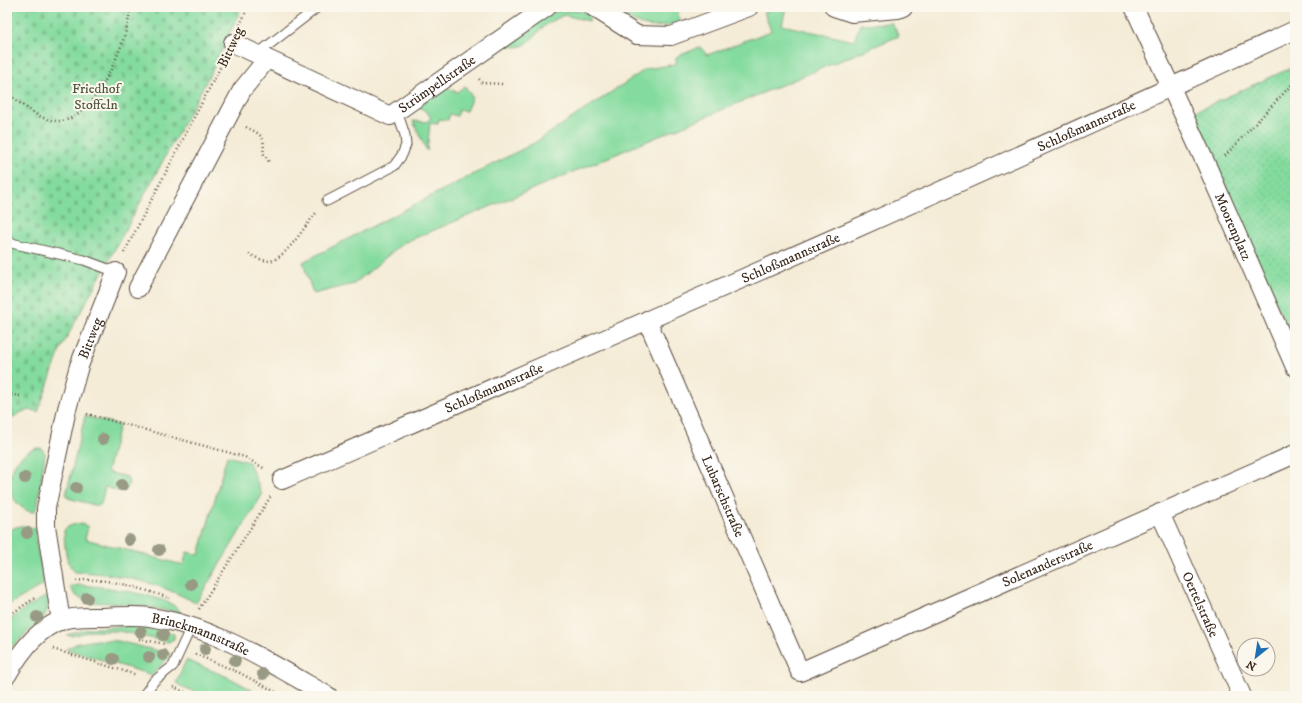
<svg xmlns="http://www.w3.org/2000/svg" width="1302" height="703" viewBox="0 0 1302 703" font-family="'IM FELL DW Pica',serif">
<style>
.grass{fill:#84db9f;stroke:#60825e}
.cemetery{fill:url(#cemetery-stones);stroke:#60825e}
.park{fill:url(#park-dots);stroke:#60825e}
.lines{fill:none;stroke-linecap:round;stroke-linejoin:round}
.lane-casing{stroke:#57473a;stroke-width:11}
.street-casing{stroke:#57473a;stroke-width:20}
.path{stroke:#57473a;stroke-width:2.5;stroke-dasharray:1 3;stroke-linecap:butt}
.lane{stroke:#fff;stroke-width:9}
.street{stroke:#fff;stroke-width:18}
.tree{fill:#989a83}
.labels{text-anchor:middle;stroke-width:4;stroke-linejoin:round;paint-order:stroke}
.street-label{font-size:14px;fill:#3b2a1e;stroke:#fbf7ec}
.park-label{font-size:14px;fill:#4d563e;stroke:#fbf7ec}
</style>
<defs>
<pattern id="cemetery-stones" width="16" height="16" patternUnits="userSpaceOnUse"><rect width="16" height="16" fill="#84db9f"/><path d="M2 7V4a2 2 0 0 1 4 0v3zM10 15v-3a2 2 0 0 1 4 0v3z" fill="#73bc88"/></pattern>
<pattern id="park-dots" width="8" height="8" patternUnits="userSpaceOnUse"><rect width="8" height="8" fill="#84db9f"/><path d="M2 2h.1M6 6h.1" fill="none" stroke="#73bc88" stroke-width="1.8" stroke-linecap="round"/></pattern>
</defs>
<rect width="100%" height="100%" fill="#fbf7ec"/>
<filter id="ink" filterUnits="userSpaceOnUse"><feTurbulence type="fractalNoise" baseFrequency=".025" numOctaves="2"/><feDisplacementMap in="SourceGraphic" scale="8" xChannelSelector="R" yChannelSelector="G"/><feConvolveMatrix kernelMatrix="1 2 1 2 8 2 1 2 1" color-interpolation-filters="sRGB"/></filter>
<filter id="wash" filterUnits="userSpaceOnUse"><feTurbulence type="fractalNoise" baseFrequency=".012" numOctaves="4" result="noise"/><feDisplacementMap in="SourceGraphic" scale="16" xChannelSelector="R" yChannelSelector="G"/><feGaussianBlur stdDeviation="0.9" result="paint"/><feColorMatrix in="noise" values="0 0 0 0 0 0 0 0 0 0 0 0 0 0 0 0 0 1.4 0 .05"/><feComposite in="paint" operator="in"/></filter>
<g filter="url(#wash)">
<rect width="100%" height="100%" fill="#f4ecd7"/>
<!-- grass -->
<g class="grass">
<path d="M615 7H675L681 21C653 32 637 27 614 8Z"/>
<path d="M779 7H786L782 25 854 41 860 24 892 23 899 36 403 243 354 284 313 294 303 262 536 142 646 69 676 64V57L700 47 707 55 771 31 764 12Z"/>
<path d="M562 10 580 11 590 14 589 21 564 15C556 19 548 23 542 28 528 42 525 52 503 44L543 16Z"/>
<path d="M445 86 457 92 465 86 472 97 466 111 459 110 457 116 450 114 448 120 439 119 438 124 430 123 427 151 413 121 426 122 431 118 427 112 418 106Z"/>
<path d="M85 416 119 425 107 472 127 477 129 482 126 490 122 492 105 487 101 504 98 506 68 498 66 495Z"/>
<path d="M37 448H41L45 453 37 508 33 512C26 511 22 508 17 503 0 482 13 455 37 448Z"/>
<path d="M227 456 249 462 262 495 196 603C158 582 117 573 75 572 64 562 65 543 64 530 71 524 80 521 88 527L85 539 183 565 187 552 199 555Z"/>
<path d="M27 526 36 529V542L44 584 7 606C7 592 4 538 12 529 16 526 23 526 27 526Z"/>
<path d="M79 585C97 586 175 595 181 613L128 604 88 602 75 595 70 587Z"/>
<path d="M49 595 47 610 44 617 7 651V622L27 607Z"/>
<path d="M130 626 154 629 174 634V639L168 642 119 631H91L72 636 67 635 91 628Z"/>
<path d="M97 640 118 641 171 654 152 675 66 649 78 643Z"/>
<path d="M186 660 230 678 263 696C233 696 202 700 176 683Z"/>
</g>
<!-- cemetery -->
<path class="cemetery" d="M7 7H242L214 67 61 348 38 412C26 407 15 414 7 424Z"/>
<!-- park -->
<path class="park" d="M1295 66V348L1194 112Z"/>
</g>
<g filter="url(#ink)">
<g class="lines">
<!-- lane casing -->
<g class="lane-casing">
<g id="lane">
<path d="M257 54 318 7"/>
<path d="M327 201 394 166 402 155 406 145 405 135 397 111"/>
<path d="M7 242 84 260 116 272"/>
<path d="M143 696 154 681 173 666 191 627"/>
</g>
</g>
<!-- street casing -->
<g class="street-casing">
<g id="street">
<path d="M593 7 637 35 671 36 749 7"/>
<path d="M834 7 852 13 898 9 903 7"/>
<path id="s1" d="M1134 7 1207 166 1295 367"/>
<path id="s2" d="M233 43 390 116 547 7"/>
<path d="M138 288 242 90 267 59"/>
<path id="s3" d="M647 320 800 672 1295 454"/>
<path id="s4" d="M282 480C621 332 960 185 1295 30"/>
<path id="s5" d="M1160 513 1242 696"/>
<path id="s6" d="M61 621 46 526V508L67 409 79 366 116 272"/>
<path id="s7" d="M7 675C19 654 38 628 62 620 75 616 90 617 104 617 119 616 134 615 149 617 212 625 274 665 328 696"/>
</g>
</g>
<!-- path -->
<g class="path">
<path d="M240 25 248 7"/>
<path d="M479 79 482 83 503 84"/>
<path d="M7 93C22 104 40 122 60 121 95 120 130 37 130 7"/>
<path d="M246 127C260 134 266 136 263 153L270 163"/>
<path d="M1225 156 1295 81"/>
<path d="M124 253 224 60"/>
<path d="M249 254C256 257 265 263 273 260 288 255 306 224 317 212"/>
<path d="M7 394 20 396"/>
<path d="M87 414 245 457 265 469"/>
<path d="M7 515 8 511"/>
<path d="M76 581C106 576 141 589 170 598"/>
<path d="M199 609 271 496"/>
<path d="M7 617 36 597"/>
<path d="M139 639 165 644"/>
<path d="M53 649 137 675"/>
<path d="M195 654 240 673 283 696"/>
<path d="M173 687 194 696"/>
<path d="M167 696 169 690"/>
</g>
<!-- lane -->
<use href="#lane" class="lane"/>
<!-- street -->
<use href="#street" class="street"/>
</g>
<!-- trees -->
<g class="tree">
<circle cx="103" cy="439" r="6"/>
<circle cx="25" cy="478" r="6"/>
<circle cx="122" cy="485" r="6"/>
<circle cx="76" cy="488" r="6"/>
<circle cx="27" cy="533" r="6"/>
<circle cx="129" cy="540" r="6"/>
<circle cx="159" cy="550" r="6"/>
<circle cx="191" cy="584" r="6"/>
<circle cx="87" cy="598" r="6"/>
<circle cx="37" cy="617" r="6"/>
<circle cx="141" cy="632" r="6"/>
<circle cx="163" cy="635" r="6"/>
<circle cx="205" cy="649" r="6"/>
<circle cx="163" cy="655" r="6"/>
<circle cx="149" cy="657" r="6"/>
<circle cx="113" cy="659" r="6"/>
<circle cx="235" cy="661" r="6"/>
<circle cx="263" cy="674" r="6"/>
</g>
</g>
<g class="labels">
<!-- street labels -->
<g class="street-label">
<text transform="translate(230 47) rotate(-65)" y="5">Bittweg</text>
<text dy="5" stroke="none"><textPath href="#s2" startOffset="230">Strümpellstraße</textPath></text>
<text dy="5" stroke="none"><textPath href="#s4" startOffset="879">Schloßmannstraße</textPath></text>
<text dy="5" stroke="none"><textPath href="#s1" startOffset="241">Moorenplatz</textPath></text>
<text dy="5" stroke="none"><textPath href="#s4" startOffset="555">Schloßmannstraße</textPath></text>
<text dy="5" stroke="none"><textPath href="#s6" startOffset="290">Bittweg</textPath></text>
<text dy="5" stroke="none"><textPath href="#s4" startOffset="231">Schloßmannstraße</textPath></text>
<text dy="5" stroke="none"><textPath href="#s3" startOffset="192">Lubarschstraße</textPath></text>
<text dy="5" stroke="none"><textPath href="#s3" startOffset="654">Solenanderstraße</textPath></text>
<text dy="5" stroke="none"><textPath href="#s5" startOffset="100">Oertelstraße</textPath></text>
<text dy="5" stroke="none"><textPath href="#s7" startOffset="221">Brinckmannstraße</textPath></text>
</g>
<!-- park labels -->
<g class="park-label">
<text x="96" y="93">Friedhof<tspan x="96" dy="16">Stoffeln</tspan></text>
</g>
</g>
<!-- margin -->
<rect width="1302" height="703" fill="none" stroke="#fbf7ec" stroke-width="24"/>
<!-- north arrow -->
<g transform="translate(1256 657) rotate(210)"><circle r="19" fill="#fbf7ec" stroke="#aea59a"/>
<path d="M0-3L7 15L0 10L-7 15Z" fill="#1f6fb2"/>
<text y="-6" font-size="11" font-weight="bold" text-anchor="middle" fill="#3b2a1e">N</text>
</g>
</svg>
